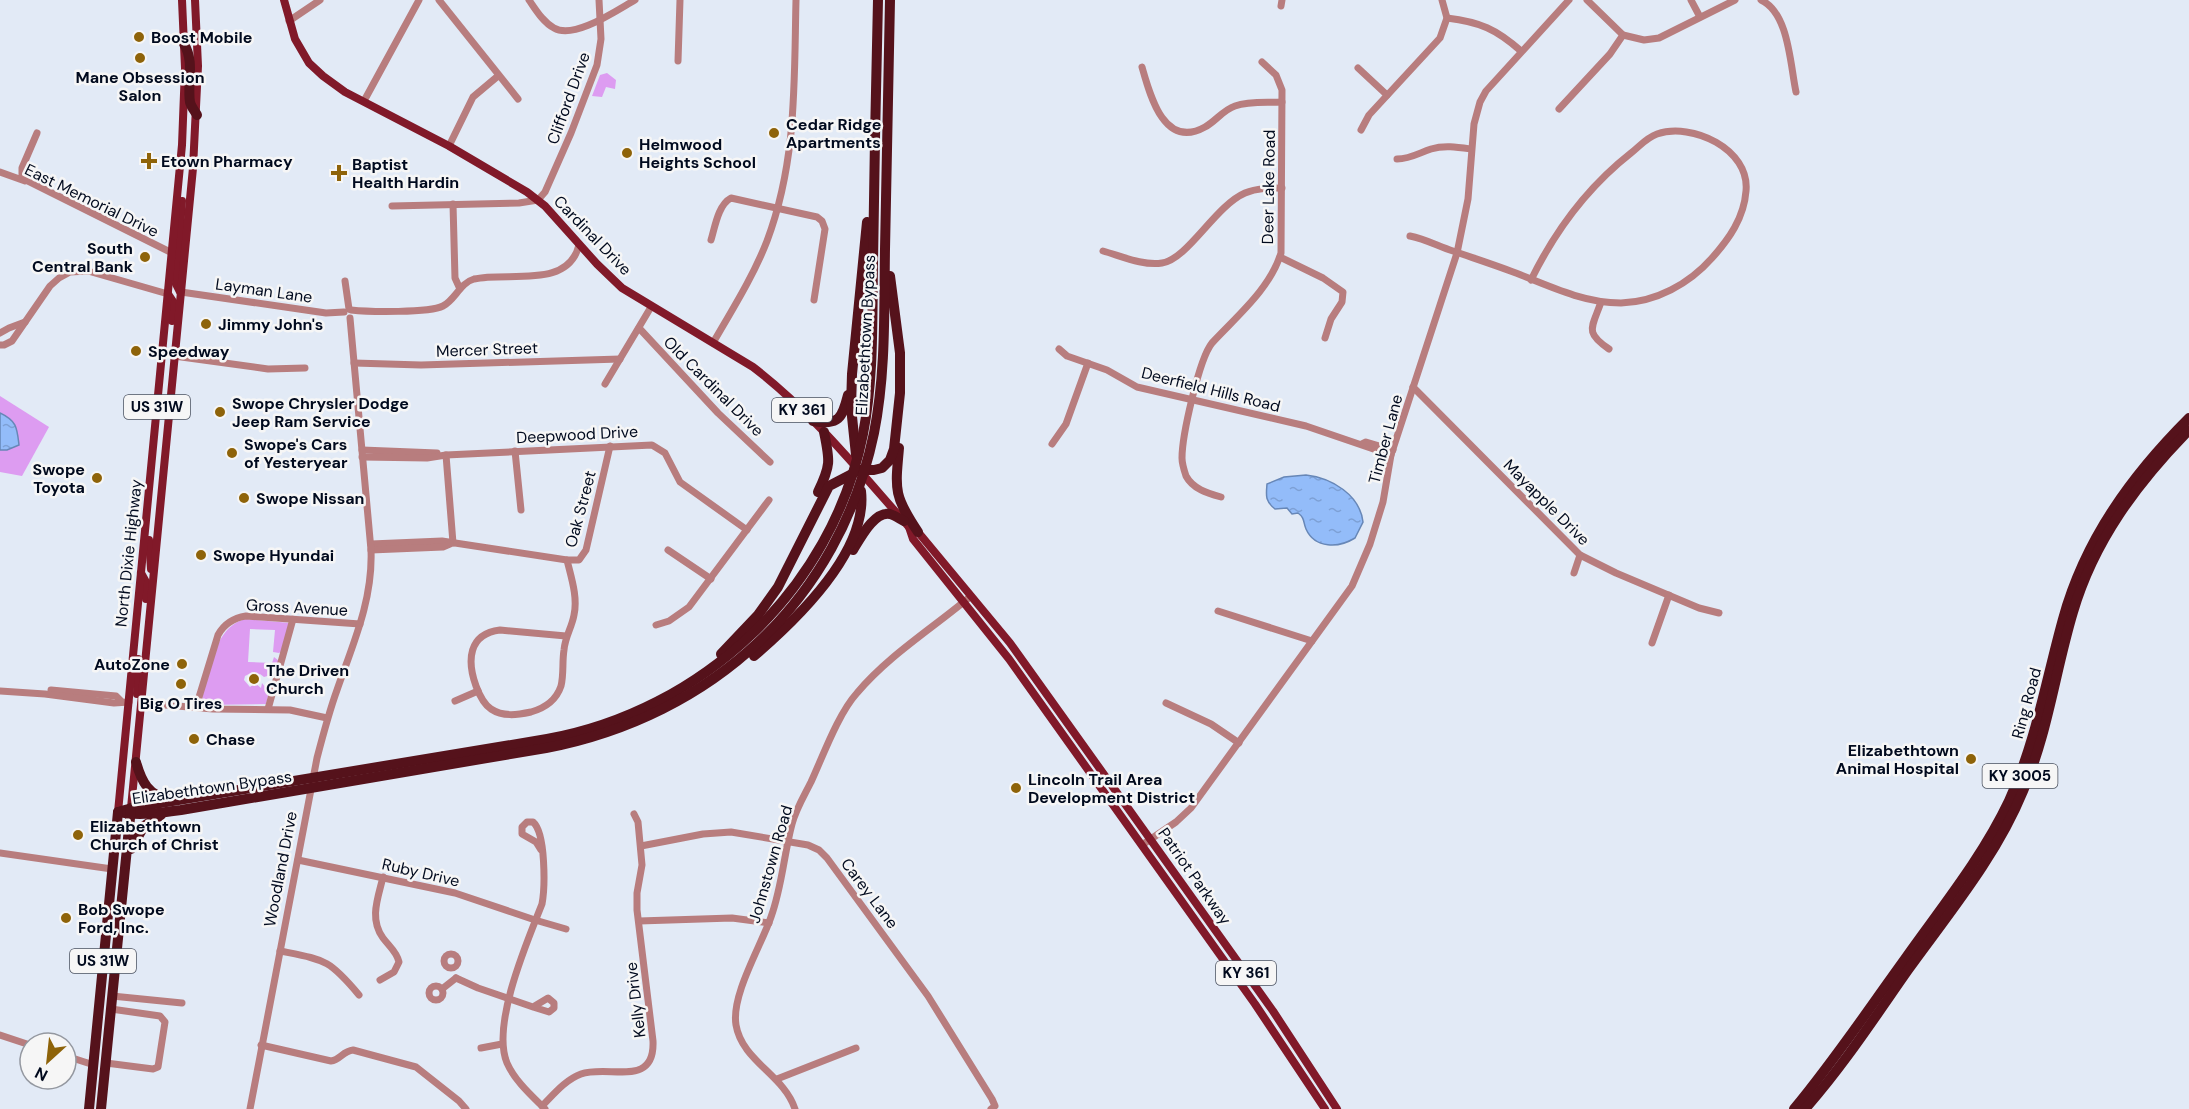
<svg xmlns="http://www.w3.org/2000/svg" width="2189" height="1109" viewBox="0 0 2189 1109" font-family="'DM Sans',sans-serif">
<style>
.green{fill:#dd9cf1}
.water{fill:url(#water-ripples);stroke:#6787b7;stroke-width:1.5}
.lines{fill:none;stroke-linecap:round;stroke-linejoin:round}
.minor{stroke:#b87d7e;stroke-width:7}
.major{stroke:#811929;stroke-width:8}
.highway{stroke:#55121b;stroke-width:10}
.poi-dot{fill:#8e6309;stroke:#f6f6f6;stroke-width:2}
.labels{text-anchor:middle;stroke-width:5;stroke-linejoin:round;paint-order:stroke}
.shield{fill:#f6f6f6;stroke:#4a515f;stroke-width:1.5}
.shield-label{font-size:15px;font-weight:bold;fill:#010a1e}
.poi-label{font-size:16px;font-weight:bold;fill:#010a1e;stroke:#f6f6f6;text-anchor:start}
.street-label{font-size:16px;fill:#010a1e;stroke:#f6f6f6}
</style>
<defs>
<pattern id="water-ripples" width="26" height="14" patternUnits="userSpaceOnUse" patternTransform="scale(1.5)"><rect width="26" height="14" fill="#93bcf9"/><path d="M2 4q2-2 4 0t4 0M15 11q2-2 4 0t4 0" fill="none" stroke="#7da0d5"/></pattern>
</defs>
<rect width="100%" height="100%" fill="#e2eaf6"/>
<!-- green -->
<g class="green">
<path d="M607 73 616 80 615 89 606 87 602 97 592 96 600 75Z"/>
<path d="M0 396 49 427 22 476 0 472Z"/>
<path d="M246 619 290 623 282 651 279 653 273 652 275 630 250 629 248 662 272 663 274 657 279 661 274 674 264 677 260 674 256 677 253 672 245 676 244 680 250 687 255 683 261 688 262 683 269 692 266 704 202 705 201 703C209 676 213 626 246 619Z"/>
</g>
<!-- water -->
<g class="water">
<path d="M0 413C17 421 17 428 19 445L7 450H0Z"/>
<path d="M1306 475C1332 478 1360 495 1363 522L1355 538C1339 548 1315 549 1306 529 1303 522 1305 518 1298 513L1292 514 1287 508 1275 509C1265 501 1266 496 1267 484L1284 477Z"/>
</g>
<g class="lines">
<!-- minor -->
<g class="minor">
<path d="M439 0 518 99"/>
<path d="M529 0C536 10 543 22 554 28 574 40 617 10 635 0"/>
<path d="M1587 0 1623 35 1644 40 1659 38 1735 0"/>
<path d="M1691 0 1700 17"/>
<path d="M1761 0C1789 13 1790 64 1796 92"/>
<path d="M1281 6 1282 0"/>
<path d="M1447 18C1480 22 1496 29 1521 51"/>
<path d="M289 21 320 0"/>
<path d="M678 61 680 0"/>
<path d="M1142 67C1150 95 1164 150 1205 127 1216 121 1223 110 1235 106 1249 101 1267 103 1282 102"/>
<path d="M1358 68 1387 95"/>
<path d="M364 101 419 0"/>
<path d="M1559 109 1610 54 1623 35"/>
<path d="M1361 130 1369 115 1440 38 1447 18 1442 0"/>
<path d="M449 146 473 97 498 76"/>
<path d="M1397 159C1410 159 1419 153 1431 149 1444 145 1457 147 1471 149"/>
<path d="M0 172 25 181 26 180 172 253"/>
<path d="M26 180 22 176V168L37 133"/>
<path d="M453 204 455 278 460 289"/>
<path d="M392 206 519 203 538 200 545 192 571 133 597 65 601 39 599 0"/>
<path d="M1410 236C1425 239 1438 246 1453 251 1476 259 1498 266 1521 275 1553 288 1586 303 1621 303 1656 302 1689 284 1712 258 1729 239 1744 218 1746 191 1750 149 1692 122 1657 134 1646 138 1640 146 1631 153 1589 186 1555 231 1531 280"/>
<path d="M711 240C715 227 718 205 731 198L817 217 822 221 825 229 814 300"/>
<path d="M1103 251C1121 256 1143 266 1162 263 1188 259 1215 206 1245 193 1257 188 1270 188 1282 188"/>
<path d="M1280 257 1323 278 1343 292 1342 302 1331 319 1325 338"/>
<path d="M345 281 349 309"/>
<path d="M181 292 326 313 344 312"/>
<path d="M1601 302C1592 328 1584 332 1609 349"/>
<path d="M351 310C369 312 429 313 443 306 455 300 460 283 474 279 507 271 568 290 579 245"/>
<path d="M639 328 718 413 770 462"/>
<path d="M0 333 9 328 25 322"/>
<path d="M713 343C732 310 753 277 767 241 797 161 794 83 796 0"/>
<path d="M0 345H4L12 341 50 286 59 278 70 272 88 271 168 294"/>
<path d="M1059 349 1067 356 1107 370 1137 387 1306 426 1391 455"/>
<path d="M174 356 268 369 305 368"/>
<path d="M354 363 421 365 620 359"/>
<path d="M605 384 651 307"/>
<path d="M1413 387 1580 555 1616 573 1699 608 1719 613"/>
<path d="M1052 444 1066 424 1088 363"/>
<path d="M1362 444 1366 442 1393 450"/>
<path d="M362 450 437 453"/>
<path d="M515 451 521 510"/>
<path d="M446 455 453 543"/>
<path d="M362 457 427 458 446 455 652 445 665 453 680 482 747 530"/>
<path d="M1221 497C1207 493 1193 489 1186 476 1184 470 1182 464 1182 458 1182 436 1199 359 1212 343 1237 316 1270 289 1281 253L1282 90 1276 75 1262 62"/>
<path d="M371 544 442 541 567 560H579L586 550 610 446"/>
<path d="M371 550 443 547 450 544"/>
<path d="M668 550 711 579"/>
<path d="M1574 573 1580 555"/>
<path d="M1218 611 1312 641"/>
<path d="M656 625 669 621 689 607 769 500"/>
<path d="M566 636 500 630C468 634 467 661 476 686 479 694 483 704 491 709 503 717 517 715 531 712 545 708 556 701 561 686 564 674 562 662 564 650 565 637 572 627 574 615 578 597 571 577 567 560"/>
<path d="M1652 643 1669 595"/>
<path d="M51 690 116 696 121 701"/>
<path d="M0 691 45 694 114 703 129 702"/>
<path d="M455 701 478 691"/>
<path d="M141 703 213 709 290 710 327 718"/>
<path d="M1166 703 1211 724 1239 743"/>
<path d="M196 707 218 635C224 624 233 618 246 616L360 624"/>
<path d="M268 709 293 619"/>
<path d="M1142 845 1176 822 1191 808 1352 586 1370 544 1383 502 1391 455 1457 253 1468 199 1474 124 1480 102 1486 91 1569 0"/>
<path d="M641 846 703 834 731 832 808 845 819 850 827 858 928 996 992 1099 995 1106 991 1109"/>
<path d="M541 850 536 842 522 834V827L527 822H533C546 833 545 888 542 904 527 942 491 1025 507 1063 515 1081 531 1095 545 1109"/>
<path d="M0 853 112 869"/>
<path d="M298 860 455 893 535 920 566 929"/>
<path d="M639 921 732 918 769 923"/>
<path d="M280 951C325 960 329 959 359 995"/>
<circle cx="451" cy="961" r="7"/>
<path d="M456 978 478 988 533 1007 548 998 554 1003V1008L549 1012 533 1007"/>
<path d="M380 980 394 972 399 962C397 952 389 946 383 938 369 919 378 898 383 877"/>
<circle cx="436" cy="993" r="7"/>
<path d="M442 989 456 978"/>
<path d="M112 996 182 1003"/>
<path d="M0 1035 30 1045"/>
<path d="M261 1045 331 1061C340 1060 343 1051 353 1050L416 1067 459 1101 466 1109"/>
<path d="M481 1048 502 1044"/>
<path d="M66 1056 94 1065"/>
<path d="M106 1063 153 1069 158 1067 165 1022 160 1016 111 1009"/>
<path d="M777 1079 856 1048"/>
<path d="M542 1106C554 1094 565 1080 581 1074 608 1064 655 1089 653 1041L637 910V893L642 865 638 822 634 814"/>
<path d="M250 1109 317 758C323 735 329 712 337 690 353 644 373 600 371 550L350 318"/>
<path d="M795 1109C784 1075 742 1061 736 1025 731 995 761 946 771 917 782 887 784 854 792 824 796 809 804 796 811 782 823 756 838 714 857 693 889 655 933 628 971 596"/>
</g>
<!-- major -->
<g class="major">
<path d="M284 0 295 39 309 63 323 76 345 92 449 146 527 192 545 206 597 264 622 288 753 367C812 412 860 472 909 527L918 532 1010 643 1273 1011 1337 1109"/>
<path d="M180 292 176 284 182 201"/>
<path d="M168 294 174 303 172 321"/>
<path d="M909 527 913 539 1009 659 1255 1004 1325 1109"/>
<path d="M149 540 151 569"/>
<path d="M141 573 146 582V599"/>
<path d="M137 694 138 659"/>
<path d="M131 808 193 168 198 66 195 0"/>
<path d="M118 812 182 145 185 68 182 0"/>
</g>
<!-- highway -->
<g class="highway">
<path d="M184 44C195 62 187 84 190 102 191 107 195 111 197 115"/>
<path d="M813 421C839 425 842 419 848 395"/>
<path d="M899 448C895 491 894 496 918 532"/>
<path d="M856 455 851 407 852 374 867 222"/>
<path d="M858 470H874L882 468 890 460 894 449 900 393V353L890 276"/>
<path d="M818 492C831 465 830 461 824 432"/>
<path d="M853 550C860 539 874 511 890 514 894 515 900 519 904 521"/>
<path d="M721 654 758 615 778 587 829 486 854 473"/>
<path d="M754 656C796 620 868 552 861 491"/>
<path d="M136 762C141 780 149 798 170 798"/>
<path d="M121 811 136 807 547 739C702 711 832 590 863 434 874 378 872 319 873 263 874 175 876 88 878 0"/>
<path d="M118 812C139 816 160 813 181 810L546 748C712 716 839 601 874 433 886 373 884 310 885 249 886 166 888 83 890 0"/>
<path d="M131 849 144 826 161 815"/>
<path d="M89 1109 118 812"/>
<path d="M101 1109 131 808"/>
<path d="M1794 1109C1834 1061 1868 1010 1905 959 1941 908 1982 858 2009 801 2036 742 2046 680 2063 619 2085 539 2132 475 2189 418"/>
<path d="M1805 1109C1843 1066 1875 1017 1908 970 1949 913 1996 857 2023 791 2048 733 2055 672 2073 612 2094 541 2137 483 2189 430"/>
</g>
</g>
<!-- markers -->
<g class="poi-dot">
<circle cx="139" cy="37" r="6"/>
<circle cx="140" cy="58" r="6"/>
<circle cx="774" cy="133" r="6"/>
<circle cx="627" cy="153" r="6"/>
<path d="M146 152h6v6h6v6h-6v6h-6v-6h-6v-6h6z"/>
<path d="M336 164h6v6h6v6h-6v6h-6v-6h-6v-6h6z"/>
<circle cx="145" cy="257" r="6"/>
<circle cx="206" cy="324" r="6"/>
<circle cx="136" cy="351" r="6"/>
<circle cx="220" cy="412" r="6"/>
<circle cx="232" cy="453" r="6"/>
<circle cx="97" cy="478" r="6"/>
<circle cx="244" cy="498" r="6"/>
<circle cx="201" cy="555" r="6"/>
<circle cx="182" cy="664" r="6"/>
<circle cx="254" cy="679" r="6"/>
<circle cx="181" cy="684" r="6"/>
<circle cx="194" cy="739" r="6"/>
<circle cx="1971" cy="759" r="6"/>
<circle cx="1016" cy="788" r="6"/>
<circle cx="78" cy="835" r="6"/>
<circle cx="66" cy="918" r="6"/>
</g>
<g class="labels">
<!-- shield labels -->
<g class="shield">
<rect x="124" y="395" width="66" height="24" rx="4.5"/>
<rect x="772" y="398" width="60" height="24" rx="4.5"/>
<rect x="1982.5" y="764" width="75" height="24" rx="4.5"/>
<rect x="70" y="949" width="66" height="24" rx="4.5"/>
<rect x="1216" y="961" width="60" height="24" rx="4.5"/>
</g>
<g class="shield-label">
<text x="157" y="412">US 31W</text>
<text x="802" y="415">KY 361</text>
<text x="2020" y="781">KY 3005</text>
<text x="103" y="966">US 31W</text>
<text x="1246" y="978">KY 361</text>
</g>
<!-- poi labels -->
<g class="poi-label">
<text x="151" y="43">Boost Mobile</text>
<text x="140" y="83" text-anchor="middle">Mane Obsession<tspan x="140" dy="18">Salon</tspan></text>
<text x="786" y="130">Cedar Ridge<tspan x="786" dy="18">Apartments</tspan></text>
<text x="639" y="150">Helmwood<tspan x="639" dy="18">Heights School</tspan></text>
<text x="161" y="167">Etown Pharmacy</text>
<text x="352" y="170">Baptist<tspan x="352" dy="18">Health Hardin</tspan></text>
<text x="133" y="254" text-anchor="end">South<tspan x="133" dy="18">Central Bank</tspan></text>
<text x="218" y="330">Jimmy John's</text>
<text x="148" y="357">Speedway</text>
<text x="232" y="409">Swope Chrysler Dodge<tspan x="232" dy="18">Jeep Ram Service</tspan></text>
<text x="244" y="450">Swope's Cars<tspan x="244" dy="18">of Yesteryear</tspan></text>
<text x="85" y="475" text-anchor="end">Swope<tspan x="85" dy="18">Toyota</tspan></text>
<text x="256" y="504">Swope Nissan</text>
<text x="213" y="561">Swope Hyundai</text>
<text x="170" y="670" text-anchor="end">AutoZone</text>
<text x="266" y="676">The Driven<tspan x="266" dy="18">Church</tspan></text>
<text x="181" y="709" text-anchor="middle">Big O Tires</text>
<text x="206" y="745">Chase</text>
<text x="1959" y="756" text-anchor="end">Elizabethtown<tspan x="1959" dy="18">Animal Hospital</tspan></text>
<text x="1028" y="785">Lincoln Trail Area<tspan x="1028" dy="18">Development District</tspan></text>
<text x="90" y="832">Elizabethtown<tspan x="90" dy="18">Church of Christ</tspan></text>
<text x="78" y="915">Bob Swope<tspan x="78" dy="18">Ford, Inc.</tspan></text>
</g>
<!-- street labels -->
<g class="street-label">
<text transform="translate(568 98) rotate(-70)" y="6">Clifford Drive</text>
<text transform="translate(1268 187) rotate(-89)" y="6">Deer Lake Road</text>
<text transform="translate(92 200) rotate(26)" y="6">East Memorial Drive</text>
<text transform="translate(593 235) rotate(46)" y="6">Cardinal Drive</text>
<text transform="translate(264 290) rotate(8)" y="6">Layman Lane</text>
<text transform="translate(865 335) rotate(-87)" y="6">Elizabethtown Bypass</text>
<text transform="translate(487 349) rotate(-2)" y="6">Mercer Street</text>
<text transform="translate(714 386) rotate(45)" y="6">Old Cardinal Drive</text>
<text transform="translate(1211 389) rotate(14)" y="6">Deerfield Hills Road</text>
<text transform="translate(577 434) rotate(-3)" y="6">Deepwood Drive</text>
<text transform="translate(1385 439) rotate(-75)" y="6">Timber Lane</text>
<text transform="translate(1547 502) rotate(45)" y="6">Mayapple Drive</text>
<text transform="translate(580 509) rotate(-75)" y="6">Oak Street</text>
<text transform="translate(128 553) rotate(-84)" y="6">North Dixie Highway</text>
<text transform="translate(297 607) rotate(3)" y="6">Gross Avenue</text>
<text transform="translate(2026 703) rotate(-75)" y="6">Ring Road</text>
<text transform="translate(212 787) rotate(-8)" y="6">Elizabethtown Bypass</text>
<text transform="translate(770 864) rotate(-74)" y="6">Johnstown Road</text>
<text transform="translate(280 869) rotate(-79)" y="6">Woodland Drive</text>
<text transform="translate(421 872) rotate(13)" y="6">Ruby Drive</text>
<text transform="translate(1195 876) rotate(55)" y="6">Patriot Parkway</text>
<text transform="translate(870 893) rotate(53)" y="6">Carey Lane</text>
<text transform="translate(635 1000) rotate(-97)" y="6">Kelly Drive</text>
</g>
</g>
<!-- north arrow -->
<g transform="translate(48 1061) rotate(207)"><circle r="28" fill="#f6f6f6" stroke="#9498a0" stroke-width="1.5"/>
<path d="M0-4.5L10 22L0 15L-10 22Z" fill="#8e6309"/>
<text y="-9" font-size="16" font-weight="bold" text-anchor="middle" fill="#010a1e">N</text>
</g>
</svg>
